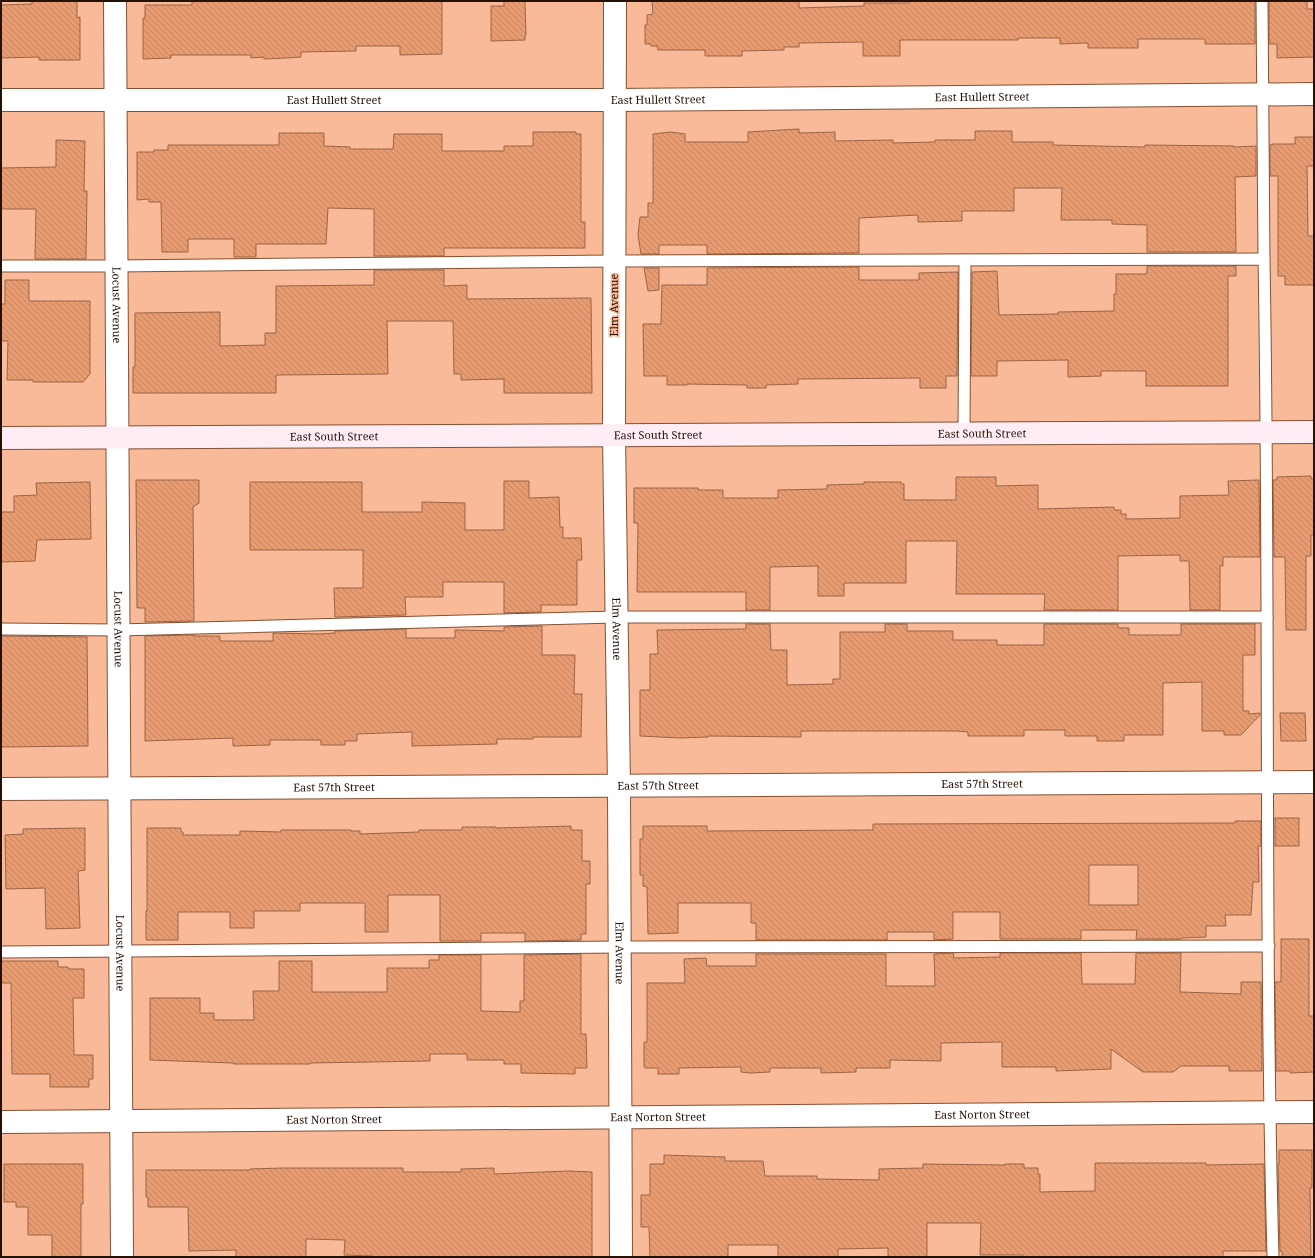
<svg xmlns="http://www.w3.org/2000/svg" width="1315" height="1258" viewBox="0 0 1315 1258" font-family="'Noto Serif',serif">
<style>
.building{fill:url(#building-back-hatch);stroke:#9b6445;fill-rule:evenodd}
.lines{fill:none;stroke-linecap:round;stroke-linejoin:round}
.lane-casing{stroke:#855031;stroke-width:13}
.street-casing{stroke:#855031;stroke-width:24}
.secondary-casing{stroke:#855031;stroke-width:24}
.lane{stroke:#fff;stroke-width:11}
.street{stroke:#fff;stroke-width:22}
.secondary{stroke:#feedf4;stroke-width:22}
.labels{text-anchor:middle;stroke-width:3;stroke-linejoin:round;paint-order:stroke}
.street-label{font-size:11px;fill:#251004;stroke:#f8ba99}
</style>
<defs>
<pattern id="building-back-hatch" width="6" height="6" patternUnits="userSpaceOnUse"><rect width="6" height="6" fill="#e89b6f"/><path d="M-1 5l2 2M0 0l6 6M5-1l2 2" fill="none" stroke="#c7845e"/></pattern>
</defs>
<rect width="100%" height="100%" fill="#f8ba99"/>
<!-- building -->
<g class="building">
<path d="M32 1H77V18L80 17V60H39V57L1 58V5L32 4Z"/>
<path d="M192 1H442V54L400 55V46H356V51L301 52V57L286 58 264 59V57L251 58V55H171V58L143 59V18H145V5H192Z"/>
<path d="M504 1H525L526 35H525V40L491 41V6H504Z"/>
<path d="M652 1H799V8L864 6V3H909V1H1255V44H1205V39H1138V48H1088V43L1060 44V38H1018V40H900V56H863V42L799 43V47H784V50L742 51V56H705V50H658L657 46H651V44H645V25H647V15L653 14Z"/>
<path d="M1269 1H1307V9H1314V57L1277 58V44H1269Z"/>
<path d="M799 129V133L835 132V141L893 140V143L935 142V140H975V131H1012V142H1053V145L1145 147V145L1234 146V147L1256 146V176L1235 177 1236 252H1147V225L1112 224V220H1061L1062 188H1014V211H962V221L918 222V215L859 218V253L707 254V245H659V254H641L638 235 640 217H648V203H653V134L671 132 685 134V142H748V132Z"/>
<path d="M533 132H576V134H581V222H585V248H444V256H374V209L328 208 326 244H256V257H234V239H188V252H162L161 202H149V199L137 200V152H154V150H168V145H279V133H324V146L350 147V149H393L394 134H442V151H504V146H533Z"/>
<path d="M1295 137H1314V166H1307L1308 236H1314V285H1285V276H1278V176H1270V145H1272V144H1295Z"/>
<path d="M56 140 85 141 84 191H87L86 259H35L36 209H1V168L56 167Z"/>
<path d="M1147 266H1236V276H1228V386H1146V371H1101V376L1068 377V360L997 361V376H971L972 272 997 271 999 315 1058 314V312L1114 311V294H1116V274H1146L1147 273Z"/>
<path d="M859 267V280H919V273L958 272 957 376H946V388H920V378L798 379V384L766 385V388H747V385L687 384V385H667V376H644L643 324H661L662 285H707V268Z"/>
<path d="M644 268H659V290L648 291Z"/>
<path d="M374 270H444V286L467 285V299L591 298 592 393H504V379L461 380V374H454L453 321H387L388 374 276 375V393H133V367H135V313L220 312V346L265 345V333H276V286L374 285Z"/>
<path d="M5 280H29V301H90V374L83 382H33V380H7L8 341H1V304H5Z"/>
<path d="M1311 476V479H1314V535H1311V556H1306V630H1286L1285 557H1274L1273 480H1277V477Z"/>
<path d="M956 477H996V486L1038 485V509L1114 507V510H1121V514H1126V519L1180 518V496L1229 495 1228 481 1259 480 1260 557H1223V566H1220V610H1190L1189 561H1180V555L1118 556V610H1044L1045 594H956L957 541H906V583H844V596H818V566L770 567V610H746V592H637L638 523H634V488H698V490H723V498H778V490L827 489V485L864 484V482H901V484H904V500H956Z"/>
<path d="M136 480H199V503L193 507 194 621 145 622V608H137Z"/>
<path d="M504 481H529V498L559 497 560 527H563V538H581L582 560H577V605H541V612L504 613V582H443V597H405L406 615 335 617 334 588H363V550H250V482H362V512H422V502L465 503V530H504Z"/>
<path d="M90 482 91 539 37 540 35 561 1 562V512H14V496L37 495 36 483Z"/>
<path d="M746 624H770L771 650H787V685L833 684V679H840V632H885V624H907V631H953V640H997V645H1044V624H1118V628H1129V635H1181V624H1255V655H1243V711H1249V714L1260 713V715L1241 735H1224V731H1202V682L1163 683V735H1124V741H1097V736H1065V730H1024V736H968V732L957 731H801V737L708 736V737L680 738 640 736V690H650V654H658L657 630 746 629Z"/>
<path d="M542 626V655H575L574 694H582L581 737H533V739H497V744L412 746V732L357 734V741H345V745H321V740H270V745L233 746V738L145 741V636L194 635V636H220V641H273V633L320 634 335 633V631L406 629V638H455V630L504 631V627Z"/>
<path d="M1 636 87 637 88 746 1 747Z"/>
<path d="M1280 713H1305L1306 741H1281Z"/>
<rect x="1275" y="818" width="24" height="28"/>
<path d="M1235 821H1261V846H1258L1259 882H1253L1251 915H1225L1226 926H1206V937L1181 938V939H1136L1137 930H1081V939H1000V912H953V939L934 940V932H887V940H756V923H751V903H678V933L648 934 647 887 643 886V875H640V839H643V826H707V831L873 830V824L1235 823ZM1089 865H1138V905H1089Z"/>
<path d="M571 826V830H582V861H590V884H586V934H581V940L525 941V933H481V941H440V895H388V932H365V903H300V911H254V928H230V912H178V940H146V911H147V828H181V832H183V835H240V831L281 832V830H351V831H360V834L419 832V830H462V827H496V828Z"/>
<path d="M85 828V870L78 871 80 928 46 929 45 888 6 889 5 835 23 834V829Z"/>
<path d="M1281 939H1309V1016H1314V1072L1290 1073V1071H1276L1275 982H1281Z"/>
<path d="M953 953 954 958 1000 957V953H1081L1082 984H1135L1136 953H1181L1180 992 1241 994V982H1261L1262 1071H1229V1066H1181L1173 1072H1143L1111 1049V1069L1056 1071V1067H1002V1042L941 1043V1061L890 1060V1068H856V1072L821 1073V1068H770V1072L750 1073 741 1072V1067L679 1068V1074H658V1068H645L644 1066V1042H647V983H685L684 959 706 958 707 966H756V954H886V986H935L934 954Z"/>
<path d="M581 954V1034H586L587 1068H575V1074L521 1073V1064H504V1060H467V1054H430V1061L310 1063V1064H233V1063L150 1060V998H200V1013H214V1020H254L253 991H279V961H312V992H387V968H429V960H439V955H481V1011L520 1012V1001H524V955Z"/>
<path d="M1 961H58V967H68V969H84V998H73L74 1055H93V1079H89V1087H50V1074H12L11 983H1Z"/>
<path d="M1279 1150H1312V1188H1310L1311 1257H1282V1251H1280L1278 1164H1279Z"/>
<path d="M664 1155 725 1157V1161H763L765 1176H817V1179L879 1180V1169L923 1168V1164L1005 1165V1164H1024V1168H1038V1174H1040V1192L1095 1191V1163H1206V1165L1264 1164 1266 1251H1223V1257H1024L1023 1255H980L981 1223H927V1257H888V1248L838 1249V1257H778V1245H728V1257H650L649 1227H641V1195H650V1164H664Z"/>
<path d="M4 1164H83V1204H81V1257H52V1235H28V1207H16V1202H4Z"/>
<path d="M282 1168H403V1172H461V1169L494 1168V1174L569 1171 592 1172V1257H372V1256L344 1255 345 1240 306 1239V1257H236V1250L189 1251 188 1207H148V1197H146V1170H250V1169Z"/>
</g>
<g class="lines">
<!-- lane casing -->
<g class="lane-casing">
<g id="lane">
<path d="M1262 1 1264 259"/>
<path d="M1 266H116L615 261 1264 259C1270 591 1264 924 1273 1257"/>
<path d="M964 433 965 260"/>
<path d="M1 629 118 630 616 617H1267"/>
<path d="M1 952 620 947 1269 946"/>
</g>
</g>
<!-- street casing -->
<g class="street-casing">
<g id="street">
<path id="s1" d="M115 1 122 1257"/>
<path id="s2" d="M615 1 614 435 619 786 621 1257"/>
<path id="s3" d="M1 100H615L1314 94"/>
<path id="s4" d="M1 789 1314 782"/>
<path id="s5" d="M1 1122 1314 1112"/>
</g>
</g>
<!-- secondary casing -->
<g class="secondary-casing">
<g id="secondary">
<path id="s6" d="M1 438 1314 432"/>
</g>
</g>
<!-- lane -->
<use href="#lane" class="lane"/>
<!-- street -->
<use href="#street" class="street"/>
<!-- secondary -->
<use href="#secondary" class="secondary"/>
</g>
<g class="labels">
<!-- street labels -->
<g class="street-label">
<text dy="4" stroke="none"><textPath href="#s3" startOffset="981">East Hullett Street</textPath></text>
<text dy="4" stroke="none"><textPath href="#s3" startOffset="657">East Hullett Street</textPath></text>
<text dy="4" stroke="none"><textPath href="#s3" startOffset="333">East Hullett Street</textPath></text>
<text dy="4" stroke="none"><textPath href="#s1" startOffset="304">Locust Avenue</textPath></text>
<text transform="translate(614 305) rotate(-90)" y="4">Elm Avenue</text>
<text dy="4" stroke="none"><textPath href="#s6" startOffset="981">East South Street</textPath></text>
<text dy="4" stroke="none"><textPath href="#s6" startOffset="657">East South Street</textPath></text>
<text dy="4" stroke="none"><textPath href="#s6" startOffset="333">East South Street</textPath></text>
<text dy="4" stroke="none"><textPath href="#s1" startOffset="628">Locust Avenue</textPath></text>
<text dy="4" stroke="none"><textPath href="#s2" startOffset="628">Elm Avenue</textPath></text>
<text dy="4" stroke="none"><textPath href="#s4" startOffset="981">East 57th Street</textPath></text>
<text dy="4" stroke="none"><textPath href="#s4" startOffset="657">East 57th Street</textPath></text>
<text dy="4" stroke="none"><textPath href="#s4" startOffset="333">East 57th Street</textPath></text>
<text dy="4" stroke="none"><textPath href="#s1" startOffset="952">Locust Avenue</textPath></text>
<text dy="4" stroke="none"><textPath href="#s2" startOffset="952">Elm Avenue</textPath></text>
<text dy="4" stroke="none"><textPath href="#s5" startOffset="981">East Norton Street</textPath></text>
<text dy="4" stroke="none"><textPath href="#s5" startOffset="657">East Norton Street</textPath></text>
<text dy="4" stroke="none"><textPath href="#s5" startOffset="333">East Norton Street</textPath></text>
</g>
</g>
<!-- border -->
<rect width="1315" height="1258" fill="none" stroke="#251004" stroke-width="4"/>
</svg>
